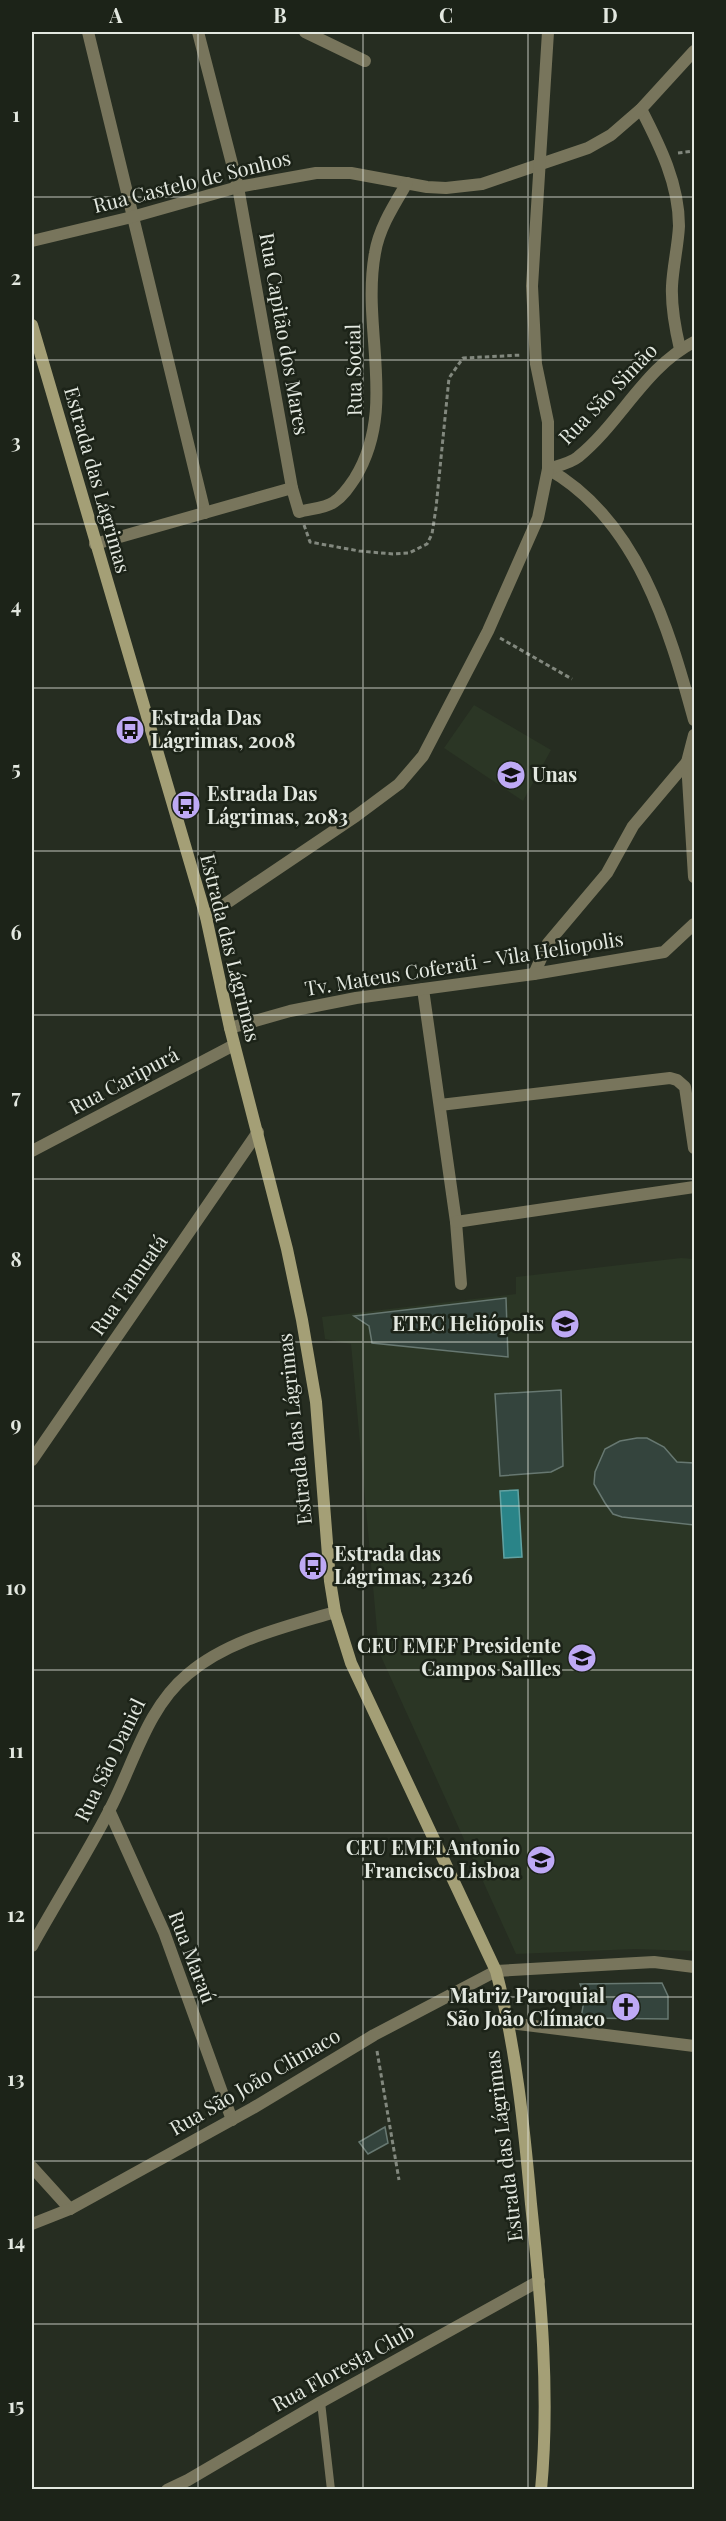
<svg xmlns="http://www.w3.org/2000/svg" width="726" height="2521" viewBox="0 0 726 2521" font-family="'Playfair Display',serif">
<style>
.built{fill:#2b3625}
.water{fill:#2a8488;stroke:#62a2a2;stroke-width:1.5}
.building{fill:#34443d;stroke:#677871;stroke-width:1.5}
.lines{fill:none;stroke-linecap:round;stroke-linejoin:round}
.path{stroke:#82887e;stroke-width:3;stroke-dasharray:4.5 3;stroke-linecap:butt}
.service{stroke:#78755c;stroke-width:8}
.minor{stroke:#78755c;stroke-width:12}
.tertiary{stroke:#78755c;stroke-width:12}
.secondary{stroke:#a49f76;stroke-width:12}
.grid{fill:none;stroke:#e3e8e0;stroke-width:1.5;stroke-opacity:0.55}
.labels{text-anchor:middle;stroke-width:5;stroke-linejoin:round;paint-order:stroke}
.street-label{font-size:20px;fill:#e3e8e0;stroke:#1c2318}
.poi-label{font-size:20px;font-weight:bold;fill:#e3e8e0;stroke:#1c2318;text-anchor:start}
.neatline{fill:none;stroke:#e3e8e0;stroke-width:2}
.grid-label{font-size:20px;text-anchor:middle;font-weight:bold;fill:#e3e8e0}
</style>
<rect width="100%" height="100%" fill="#262d21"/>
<!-- built -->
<g class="built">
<path d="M474 705 551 750 523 801 444 748Z"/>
<path d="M681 1258 694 1259V1951L635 1949 516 1954 379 1652 351 1344 325 1339 322 1317 516 1294V1277Z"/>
</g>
<!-- water -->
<path class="water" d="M518 1490 522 1557 504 1558 500 1491Z"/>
<!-- building -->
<g class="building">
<path d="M506 1298 508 1357 372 1343 369 1326 354 1316Z"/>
<path d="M561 1390 563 1466 551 1472 500 1476 495 1394Z"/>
<path d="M637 1438H647L664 1447 677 1462 694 1463V1525L622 1517 613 1514 605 1503 594 1484 595 1472 605 1449 620 1441Z"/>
<path d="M662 1983 668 1996V2019L581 2018 585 1995 580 1984Z"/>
<path d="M385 2127 388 2143 368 2154 359 2142Z"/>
</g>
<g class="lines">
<!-- path -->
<g class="path">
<path d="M678 153 694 151"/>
<path d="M304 525 310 542 359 551 393 554 409 553 427 544 432 534 436 508 449 378 463 358 522 355"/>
<path d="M500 638 572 679"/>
<path d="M377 2051 399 2180"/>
</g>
<!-- service -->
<path class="service" d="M321 2402 331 2490"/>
<!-- minor -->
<g class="minor">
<path d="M88 32 205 513"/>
<path d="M198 32 238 187 292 488"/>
<path d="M305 32 365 61"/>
<path d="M641 109C660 146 679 184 679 226 678 246 673 266 672 286 671 308 675 328 680 349"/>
<path d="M32 241 132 217 238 187 316 173H351L427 187 446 188 482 184 588 148 611 135 641 109 694 51"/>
<path d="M548 469C637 519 669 628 694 720"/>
<path d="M548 469C557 466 571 463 578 457 621 422 645 367 694 342"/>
<path d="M95 544 292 488 299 512C309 509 326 508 334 502 343 496 349 487 355 478 398 408 361 329 375 253 379 228 394 205 407 183"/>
<path d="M694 735 687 762 694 877"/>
<path d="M206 917 356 816 399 784 423 756 488 631 538 518 548 469V422L536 364 532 286 548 32"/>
<path d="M534 974 548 943 607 873 633 826 687 762"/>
<path d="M423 989 456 1222 461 1284"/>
<path d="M230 1028 290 1011 356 998 534 974 664 952 694 924"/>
<path d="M440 1105 670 1078 677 1080 685 1087 694 1148"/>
<path d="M456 1222 694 1187"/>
<path d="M32 1460 258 1132"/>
<path d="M109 1810 164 1932 232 2120"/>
<path d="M32 1946C57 1901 85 1857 109 1811 134 1764 146 1709 188 1674 228 1640 285 1627 335 1612"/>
<path d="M32 2167 70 2209"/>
<path d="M167 2490 188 2480 321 2402 539 2281"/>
</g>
<!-- tertiary -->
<g class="tertiary">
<path d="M32 1151 234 1045"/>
<path d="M510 2023 694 2046"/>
<path d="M32 2224 70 2209 253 2108 374 2035 496 1971 654 1962 694 1967"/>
</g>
<!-- secondary -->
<path class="secondary" d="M32 325 206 917 230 1028 287 1249 302 1320 316 1402 330 1581 335 1612 351 1663 496 1971C516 2047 524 2126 531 2204 541 2299 550 2394 541 2490"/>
</g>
<!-- grid -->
<path class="grid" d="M198 32V2490M363 32V2490M528 32V2490M32 197H694M32 360H694M32 524H694M32 688H694M32 851H694M32 1015H694M32 1179H694M32 1342H694M32 1506H694M32 1670H694M32 1833H694M32 1997H694M32 2161H694M32 2324H694"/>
<!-- icons -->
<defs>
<g id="bus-disc" transform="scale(1.5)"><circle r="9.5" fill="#bea9f5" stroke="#1c2318"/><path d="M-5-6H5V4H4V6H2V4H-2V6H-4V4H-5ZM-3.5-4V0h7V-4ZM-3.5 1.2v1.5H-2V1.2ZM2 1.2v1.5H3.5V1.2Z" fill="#111"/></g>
<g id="school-disc" transform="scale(1.5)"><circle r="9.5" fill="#bea9f5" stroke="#1c2318"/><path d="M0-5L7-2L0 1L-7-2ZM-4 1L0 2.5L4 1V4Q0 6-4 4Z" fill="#111"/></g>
<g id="university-disc" transform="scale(1.5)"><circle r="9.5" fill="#bea9f5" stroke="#1c2318"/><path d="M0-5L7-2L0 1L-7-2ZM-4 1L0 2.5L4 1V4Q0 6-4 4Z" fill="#111"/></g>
<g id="church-disc" transform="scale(1.5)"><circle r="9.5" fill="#bea9f5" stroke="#1c2318"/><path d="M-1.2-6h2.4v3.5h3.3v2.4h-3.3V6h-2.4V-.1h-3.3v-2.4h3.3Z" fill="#111"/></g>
</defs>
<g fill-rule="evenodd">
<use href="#bus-disc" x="130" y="730"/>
<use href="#school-disc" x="511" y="775"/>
<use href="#bus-disc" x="186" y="805"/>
<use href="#university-disc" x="565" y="1324"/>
<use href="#bus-disc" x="313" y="1566"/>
<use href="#school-disc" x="582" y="1658"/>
<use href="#school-disc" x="541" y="1860"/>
<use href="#church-disc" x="626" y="2007"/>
</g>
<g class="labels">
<!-- street labels -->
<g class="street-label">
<text transform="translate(192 182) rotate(-14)" y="7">Rua Castelo de Sonhos</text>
<text transform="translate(284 334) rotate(80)" y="7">Rua Capitão dos Mares</text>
<text transform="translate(354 370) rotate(-91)" y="7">Rua Social</text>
<text transform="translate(608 394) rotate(-46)" y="7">Rua São Simão</text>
<text transform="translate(97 480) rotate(74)" y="7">Estrada das Lágrimas</text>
<text transform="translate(230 948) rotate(76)" y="7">Estrada das Lágrimas</text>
<text transform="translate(464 964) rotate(-9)" y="7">Tv. Mateus Coferati - Vila Heliopolis</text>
<text transform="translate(124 1081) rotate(-28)" y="7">Rua Caripurá</text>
<text transform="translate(129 1285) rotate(-55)" y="7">Rua Tamuatá</text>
<text transform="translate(295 1429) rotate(-96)" y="7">Estrada das Lágrimas</text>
<text transform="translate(110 1760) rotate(-64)" y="7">Rua São Daniel</text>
<text transform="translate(192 1957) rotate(69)" y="7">Rua Maraú</text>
<text transform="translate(255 2082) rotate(-30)" y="7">Rua São João Climaco</text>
<text transform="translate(504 2146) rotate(-97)" y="7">Estrada das Lágrimas</text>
<text transform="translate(343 2368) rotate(-29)" y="7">Rua Floresta Club</text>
</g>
<!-- poi labels -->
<g class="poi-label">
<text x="151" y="725">Estrada Das<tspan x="151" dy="23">Lágrimas, 2008</tspan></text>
<text x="532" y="782">Unas</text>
<text x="207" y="801">Estrada Das<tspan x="207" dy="23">Lágrimas, 2083</tspan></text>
<text x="544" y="1331" text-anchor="end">ETEC Heliópolis</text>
<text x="334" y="1561">Estrada das<tspan x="334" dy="23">Lágrimas, 2326</tspan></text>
<text x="561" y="1653" text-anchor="end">CEU EMEF Presidente<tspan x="561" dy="23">Campos Sallles</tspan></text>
<text x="520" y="1855" text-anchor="end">CEU EMEI Antonio<tspan x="520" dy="23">Francisco Lisboa</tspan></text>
<text x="605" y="2003" text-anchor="end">Matriz Paroquial<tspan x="605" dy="23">São João Clímaco</tspan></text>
</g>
</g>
<!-- border -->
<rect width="726" height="2521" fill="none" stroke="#1c2318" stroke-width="66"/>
<rect x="33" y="33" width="660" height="2455" class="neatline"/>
<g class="grid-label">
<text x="116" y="23">A</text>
<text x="280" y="23">B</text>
<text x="446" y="23">C</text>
<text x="610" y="23">D</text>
<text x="16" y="122">1</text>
<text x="16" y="285">2</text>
<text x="16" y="449">3</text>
<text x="16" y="613">4</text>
<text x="16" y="776">5</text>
<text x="16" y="940">6</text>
<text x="16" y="1104">7</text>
<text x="16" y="1267">8</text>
<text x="16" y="1431">9</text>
<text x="16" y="1595">10</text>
<text x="16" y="1758">11</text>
<text x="16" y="1922">12</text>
<text x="16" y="2086">13</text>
<text x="16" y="2249">14</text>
<text x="16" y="2413">15</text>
</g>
</svg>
